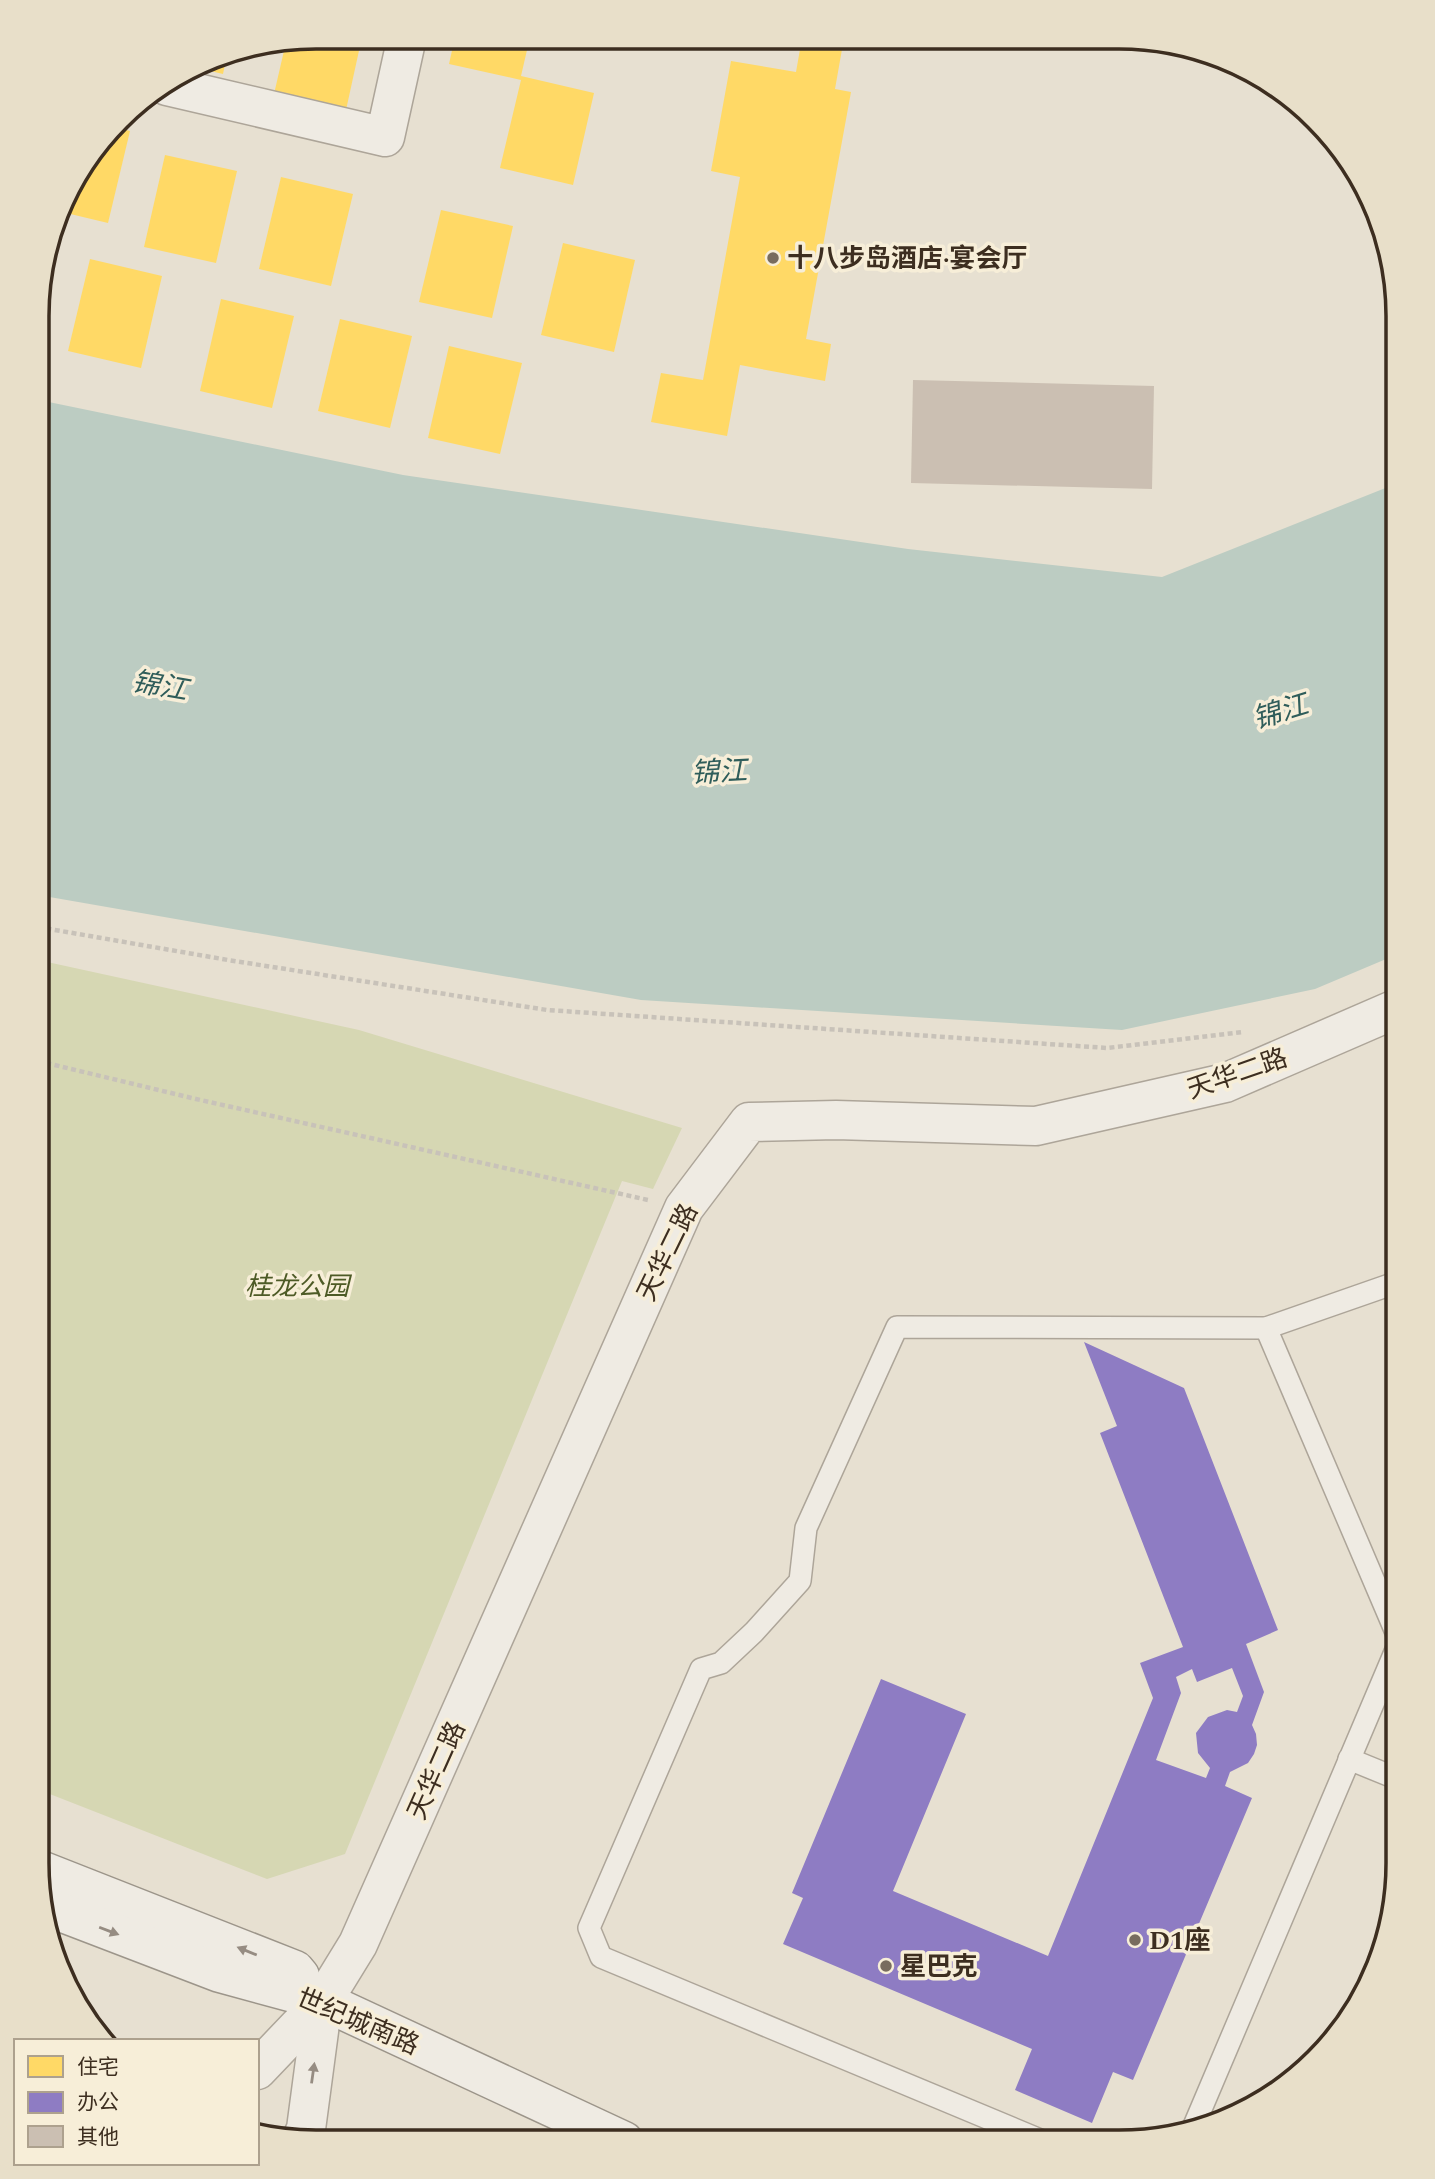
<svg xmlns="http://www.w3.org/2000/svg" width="1435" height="2179" viewBox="0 0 1435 2179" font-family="Spectral,'Noto Sans SC',serif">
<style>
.green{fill:#d6d7b3}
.water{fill:#bcccc2}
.homes{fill:#ffd966}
.offices{fill:#8e7cc3;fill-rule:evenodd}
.building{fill:#cbbfb2}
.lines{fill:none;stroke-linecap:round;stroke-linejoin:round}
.service-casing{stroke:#ada599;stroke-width:24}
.minor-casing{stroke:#ada599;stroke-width:41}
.tertiary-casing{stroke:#ada599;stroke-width:41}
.secondary-casing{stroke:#9c958a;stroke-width:41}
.path{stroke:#c8c2b9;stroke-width:4.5;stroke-dasharray:5 3.5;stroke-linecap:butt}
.service{stroke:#efebe3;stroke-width:21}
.minor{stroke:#efebe3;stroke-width:38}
.tertiary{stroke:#efebe3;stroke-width:38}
.secondary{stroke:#efebe3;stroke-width:38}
.oneway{fill:#968c82}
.poi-dot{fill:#786c5e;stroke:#f7eed8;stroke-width:2.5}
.labels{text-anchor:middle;stroke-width:7;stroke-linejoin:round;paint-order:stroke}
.poi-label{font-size:26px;font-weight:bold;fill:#3d2e20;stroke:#f7eed8;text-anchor:start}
.street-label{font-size:26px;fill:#3d2e20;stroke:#f7eed8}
.park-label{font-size:26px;font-style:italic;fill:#4d5a26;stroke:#f7eed8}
.water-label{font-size:28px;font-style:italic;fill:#2f5d5a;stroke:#f7eed8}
.rim{fill:none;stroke:#3d2e20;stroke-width:3.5}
</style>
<rect width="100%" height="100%" fill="#e7e0d1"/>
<!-- green -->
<path class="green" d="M38 960 359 1030 682 1128 653 1189 622 1181 345 1854 267 1879 37 1789Z"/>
<!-- water -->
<path class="water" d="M39 400 403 475 908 549 1162 577 1398 483V954L1315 989 1122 1030 641 1000 38 895Z"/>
<!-- homes -->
<g class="homes">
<path d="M316 37H362L346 110 274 94 286 42Z"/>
<path d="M455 37H530L521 76 594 93 573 185 500 168 521 80 449 64Z"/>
<path d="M802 38H844L835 89 851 92 806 339 831 344 825 381 740 365 727 436 651 422 661 373 703 380 740 177 711 171 731 61 796 72Z"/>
<path d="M228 51 223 74 198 68 226 52Z"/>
<path d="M115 127 130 131 108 223 62 212 74 177Z"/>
<path d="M165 155 237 171 216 263 144 247Z"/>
<path d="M281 177 353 194 331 286 259 269Z"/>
<path d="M441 210 513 226 492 318 419 302Z"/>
<path d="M563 243 635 260 614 352 541 335Z"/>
<path d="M90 259 162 276 141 368 68 351Z"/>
<path d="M221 299 294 316 272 408 200 391Z"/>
<path d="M340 319 412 336 390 428 318 411Z"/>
<path d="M449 346 522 363 500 454 428 438Z"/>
</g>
<!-- offices -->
<path class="offices" d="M1084 1342 1184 1388 1278 1630 1246 1644 1264 1692 1252 1725 1256 1734 1257 1745 1254 1754 1248 1763 1230 1772 1225 1786 1252 1798 1133 2080 1113 2072 1092 2123 1015 2090 1032 2049 783 1944 803 1898 792 1893 881 1679 966 1714 893 1891 1048 1956 1153 1698 1140 1663 1183 1647 1100 1433 1117 1426ZM1232 1668 1243 1696 1237 1712 1227 1710 1208 1717 1196 1733 1198 1753 1210 1768 1206 1778 1156 1760 1181 1693 1176 1677 1192 1669 1197 1682Z"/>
<!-- building -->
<path class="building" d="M913 380 1154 386 1152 489 911 483Z"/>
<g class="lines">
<!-- service casing -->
<g class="service-casing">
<g id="service">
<path d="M1266 1328 1398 1637"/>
<path d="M1349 1759 1398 1779"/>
<path d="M1193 2128 1398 1645"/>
<path d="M1045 2142 601 1957 589 1928 701 1669 721 1663 754 1632 800 1581 806 1528 897 1327 1266 1328 1398 1282"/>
</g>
</g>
<!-- minor casing -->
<g class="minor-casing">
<g id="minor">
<path d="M167 86 385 137 407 37"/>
<path d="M323 2001 358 1944 684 1208 749 1122 836 1120 1036 1126 1225 1083 1398 1008"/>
</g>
</g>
<!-- tertiary casing -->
<g class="tertiary-casing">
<g id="tertiary">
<path d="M257 2070 323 2001"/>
<path d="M301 2140 306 2129 323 2001"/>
</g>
</g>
<!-- secondary casing -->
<g class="secondary-casing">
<g id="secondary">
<path d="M38 1869 295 1970 300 1976"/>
<path d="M45 1906 220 1973 323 2001 624 2141"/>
</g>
</g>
<!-- path -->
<g class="path">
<path d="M38 927 228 960 547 1010 1107 1048 1243 1032"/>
<path d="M38 1061 196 1099 648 1200"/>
</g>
<!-- service -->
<use href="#service" class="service"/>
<!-- minor -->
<use href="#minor" class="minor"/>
<!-- tertiary -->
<use href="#tertiary" class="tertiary"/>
<!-- secondary -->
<use href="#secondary" class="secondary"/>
</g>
<!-- one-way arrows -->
<defs><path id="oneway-solid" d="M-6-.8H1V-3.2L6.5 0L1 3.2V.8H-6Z" transform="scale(1.75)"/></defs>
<g class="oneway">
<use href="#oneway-solid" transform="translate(109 1931) rotate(21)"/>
<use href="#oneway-solid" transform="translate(247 1951) rotate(-158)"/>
<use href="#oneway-solid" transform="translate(313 2073) rotate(-82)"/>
</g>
<!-- markers -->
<g class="poi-dot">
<circle cx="773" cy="258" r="7"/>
<circle cx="1135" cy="1940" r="7"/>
<circle cx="886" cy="1966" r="7"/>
</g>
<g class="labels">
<!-- poi labels -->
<g class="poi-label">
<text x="787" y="267">十八步岛酒店·宴会厅</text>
<text x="1149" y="1949">D1座</text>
<text x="900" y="1975">星巴克</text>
</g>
<!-- street labels -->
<g class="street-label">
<text transform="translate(1237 1073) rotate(-19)" y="9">天华二路</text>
<text transform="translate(667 1252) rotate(-64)" y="9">天华二路</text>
<text transform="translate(436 1770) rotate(-66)" y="9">天华二路</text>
<text transform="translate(358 2021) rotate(23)" y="9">世纪城南路</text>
</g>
<!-- park labels -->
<g class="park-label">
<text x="297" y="1295">桂龙公园</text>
</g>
<!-- water labels -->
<g class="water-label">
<text transform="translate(160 685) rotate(10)" y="10">锦江</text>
<text transform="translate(1280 711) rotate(-17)" y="10">锦江</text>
<text transform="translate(719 771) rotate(-3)" y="10">锦江</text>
</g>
</g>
<!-- crop -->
<path d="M0 0H1435V2179H0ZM316 49H1119A267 267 0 0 1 1386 316V1863A267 267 0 0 1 1119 2130H316A267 267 0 0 1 49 1863V316A267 267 0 0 1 316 49Z" fill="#e8dfc9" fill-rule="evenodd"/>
<path class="rim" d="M316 49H1119A267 267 0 0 1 1386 316V1863A267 267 0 0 1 1119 2130H316A267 267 0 0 1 49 1863V316A267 267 0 0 1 316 49Z"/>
<!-- legend -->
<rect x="14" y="2039" width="245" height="126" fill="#f7eed8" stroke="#ada18e" stroke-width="2"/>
<rect x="28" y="2056" width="35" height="21" fill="#ffd966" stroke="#ada18e" stroke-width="2"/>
<text x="77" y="2074" font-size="21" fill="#3d2e20">住宅</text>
<rect x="28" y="2092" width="35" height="21" fill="#8e7cc3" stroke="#ada18e" stroke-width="2"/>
<text x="77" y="2109" font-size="21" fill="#3d2e20">办公</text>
<rect x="28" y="2126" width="35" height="21" fill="#cbbfb2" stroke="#ada18e" stroke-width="2"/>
<text x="77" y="2144" font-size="21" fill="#3d2e20">其他</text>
</svg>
